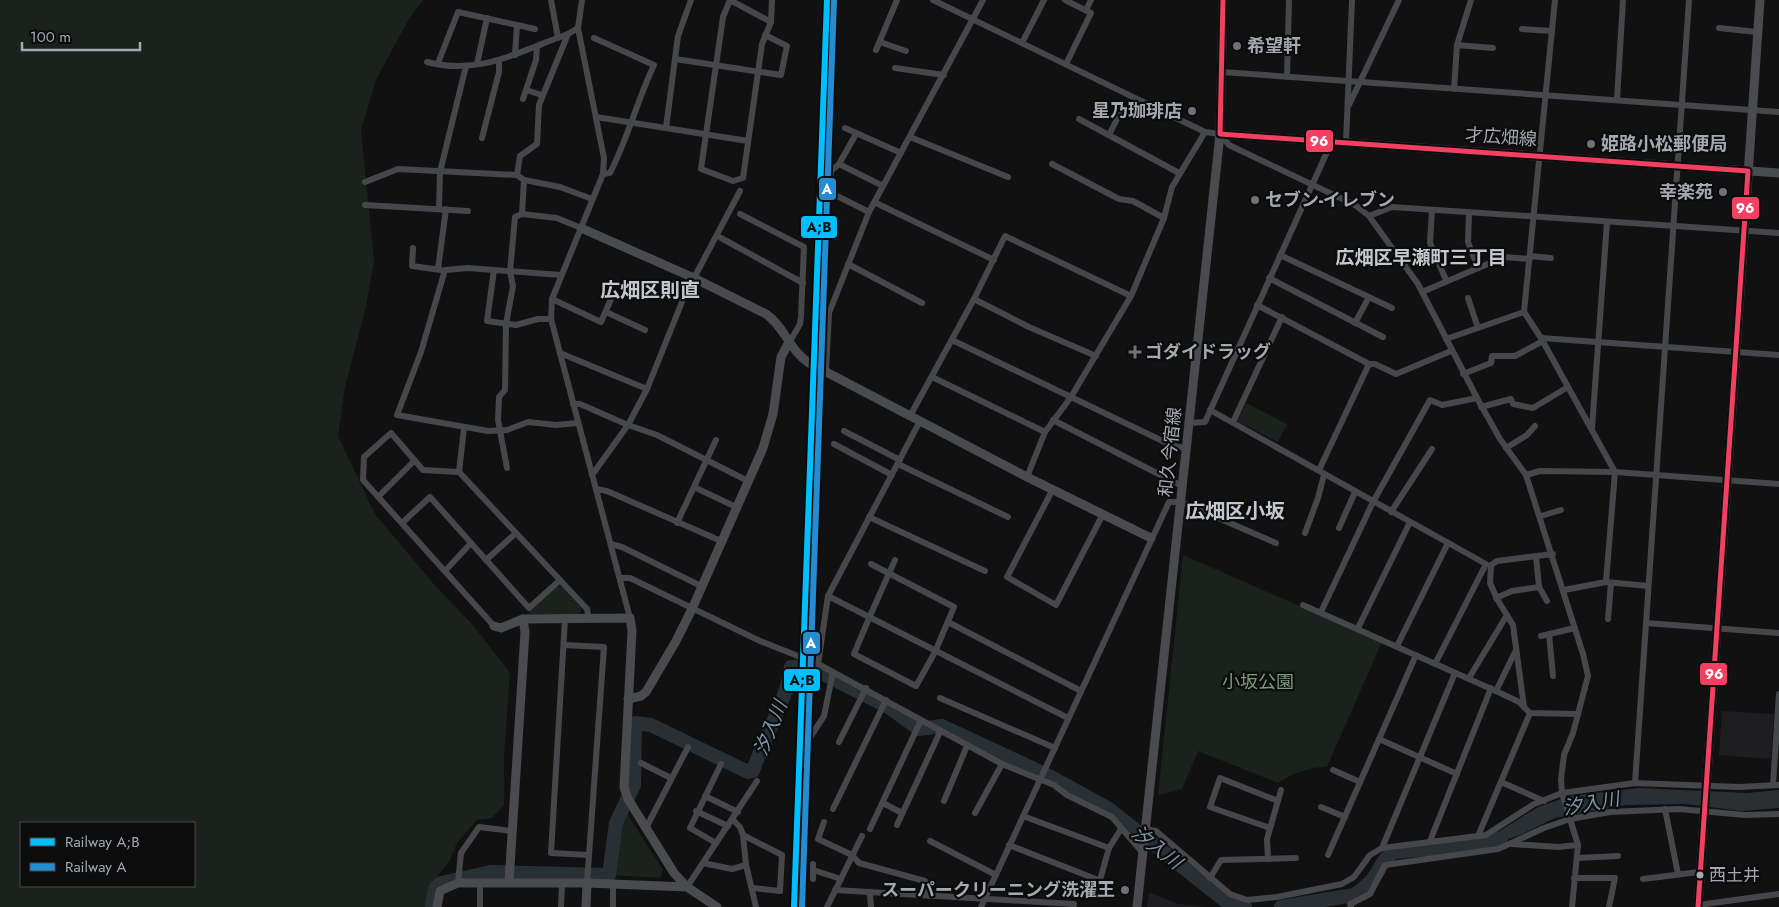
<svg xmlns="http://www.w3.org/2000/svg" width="1779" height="907" viewBox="0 0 1779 907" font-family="Jost,'Noto Sans JP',sans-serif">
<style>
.built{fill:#1e1e20}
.green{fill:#1b211c;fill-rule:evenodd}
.water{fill:#293035}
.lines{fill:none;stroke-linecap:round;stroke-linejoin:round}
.river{stroke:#293035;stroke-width:14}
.street{stroke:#46474a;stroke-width:6}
.secondary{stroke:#4a4b4e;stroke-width:9}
.bus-1-casing{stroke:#0c0c0d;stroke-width:9}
.bus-1{stroke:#f24062;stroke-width:5}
.rail-1-casing{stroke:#0c0c0d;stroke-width:10}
.rail-2-casing{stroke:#0c0c0d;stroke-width:10}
.rail-1{stroke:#00bfff;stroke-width:6}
.rail-2{stroke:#268cd2;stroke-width:6}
.poi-dot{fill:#707379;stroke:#0c0c0d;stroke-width:2}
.bus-dot{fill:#a3a8b1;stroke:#0c0c0d;stroke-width:2}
.labels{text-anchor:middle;stroke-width:4.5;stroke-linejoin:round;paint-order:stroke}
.bus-label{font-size:17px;fill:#a3a8b1;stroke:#0c0c0d;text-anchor:start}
.poi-label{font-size:18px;font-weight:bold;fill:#a3a8b1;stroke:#0c0c0d;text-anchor:start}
.street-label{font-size:18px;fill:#a3a8b1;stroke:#0c0c0d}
.park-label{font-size:18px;fill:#7c9b7d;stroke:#0c0c0d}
.neighbourhood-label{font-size:19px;font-weight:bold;fill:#c4c7ce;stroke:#0c0c0d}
.water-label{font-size:19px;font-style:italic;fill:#7d95aa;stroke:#0c0c0d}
.quarter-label{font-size:20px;font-weight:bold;fill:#c4c7ce;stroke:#0c0c0d}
.line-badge{stroke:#0c0c0d;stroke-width:2}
.badge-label{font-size:14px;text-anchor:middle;font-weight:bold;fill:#fff}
.pale-badge-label{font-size:14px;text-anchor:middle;font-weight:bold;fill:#111}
</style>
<rect width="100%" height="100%" fill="#111112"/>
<!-- built -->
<g class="built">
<path d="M1722 711 1774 714 1771 759 1719 755Z"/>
<path d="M1149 892 1178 904 1206 907H1147Z"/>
</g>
<!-- green -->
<g class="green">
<path d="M0 0H423L409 19 376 80 361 130 374 261 366 307 345 387 338 436 375 514 438 589 473 625 510 673 504 757V805L492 818 477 820 457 843 449 862 438 875 428 897 427 907H0ZM21 823H194V886H21Z"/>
<path d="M1246 403 1287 424 1278 442 1237 421Z"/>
<path d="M1183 555 1382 642 1327 767C1308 767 1294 773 1278 783L1198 751 1182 789 1158 795Z"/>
<path d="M557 586 562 587 582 609 579 615 530 614 529 612Z"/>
<path d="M624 809 663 870 660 878 611 875 617 824Z"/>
</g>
<!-- water -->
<path class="water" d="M1639 788 1747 793 1779 790V808L1741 811 1687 804 1626 805 1555 818 1520 835 1494 844 1458 841 1490 837 1538 807 1570 796Z"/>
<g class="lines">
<!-- river -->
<g class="river">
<path d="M432 907 435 889 441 883 491 872 609 875 616 823 634 785 635 723 651 725 748 772 753 771C764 736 786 703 791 667L808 666 890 708 919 729 942 726 1049 776 1109 809 1228 903 1245 907"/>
<path d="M1281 907 1354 895C1363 889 1372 882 1377 873 1383 863 1384 857 1395 852L1483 844 1501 838"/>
</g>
<!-- street -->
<g class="street">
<path d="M551 0 558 38"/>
<path d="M582 0 578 28 604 158 603 174 552 299 551 319 630 618"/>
<path d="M730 0 723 17 701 169 733 181 743 178 762 44 771 22 772 0"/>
<path d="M730 0 771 22"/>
<path d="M933 0 1205 132 1220 134 1229 145 1355 205 1369 216 1418 284 1477 398 1500 439 1526 475 1583 654 1588 676 1573 733 1564 755 1561 779 1562 793 1578 845 1572 907"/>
<path d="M1065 0 1091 13 1066 64"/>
<path d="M1555 0 1524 312 1541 338 1615 472 1606 582"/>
<path d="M1086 10 1091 0"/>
<path d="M1719 28 1757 32"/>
<path d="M1522 29 1552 31"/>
<path d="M594 38 654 65C637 101 628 138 610 173L603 174"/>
<path d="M880 42 906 51"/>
<path d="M1022 43 1044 0"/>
<path d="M1457 45 1493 48"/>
<path d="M876 50 897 0"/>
<path d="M515 55 517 25"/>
<path d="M675 59 781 75 787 46 765 35"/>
<path d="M427 62C480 76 520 51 568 34L578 28"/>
<path d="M438 63 458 12 535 29"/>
<path d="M477 64 487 18"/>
<path d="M895 68 944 75"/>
<path d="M1222 72 1779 112"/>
<path d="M1287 77 1289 0"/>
<path d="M1454 89 1457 45 1471 0"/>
<path d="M526 90 542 95"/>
<path d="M523 99 536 60 537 46"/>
<path d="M1617 100 1623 0"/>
<path d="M1349 105 1399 0"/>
<path d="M596 117 748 141"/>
<path d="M1079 119 1179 173"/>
<path d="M666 128 678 36 691 0"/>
<path d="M845 128 901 153"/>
<path d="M856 134 839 164 831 171 829 192 869 212"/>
<path d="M1109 135 1122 109"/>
<path d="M910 137 1008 177"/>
<path d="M482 138 499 72V61"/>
<path d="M1346 142 1352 0"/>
<path d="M839 164 883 186"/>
<path d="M1052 164 1119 199 1133 201 1164 218"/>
<path d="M524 180 560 187 592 199"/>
<path d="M365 182 398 169 517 175"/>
<path d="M876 203 994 260"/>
<path d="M365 205 468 211"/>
<path d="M439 208 440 172 466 66"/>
<path d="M1432 210 1430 243 1446 280"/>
<path d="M1469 213 1468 242 1478 268"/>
<path d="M522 214 557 218 581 228"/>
<path d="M740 214 804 247 801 316 800 324 789 343"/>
<path d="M1369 216 1392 207 1779 233"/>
<path d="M721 238 803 283"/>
<path d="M413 248 412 266 441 270"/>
<path d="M1280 255 1392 308"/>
<path d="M1530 256 1551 258"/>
<path d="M848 264 922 303"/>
<path d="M438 269 446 209"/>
<path d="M494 270 487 321 516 325 538 319H551"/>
<path d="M561 275 468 268 445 270 421 352 397 415 488 431 507 430 528 422 556 425 578 423"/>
<path d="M694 278 740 191"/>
<path d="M1269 278 1383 337"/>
<path d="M1422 292 1504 257 1530 259"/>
<path d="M1468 298 1478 328"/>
<path d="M552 299 601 322 611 299"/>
<path d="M974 299 1029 327 1096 356"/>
<path d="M1257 305 1369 364 1319 470"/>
<path d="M606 312 645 330"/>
<path d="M1355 323 1369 297"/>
<path d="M1541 338 1779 355"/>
<path d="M1446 339 1524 312"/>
<path d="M952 340 1173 446 1186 448"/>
<path d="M560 353 647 389"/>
<path d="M1369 364H1375L1396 374 1451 351"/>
<path d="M826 371 829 313 869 212 983 0"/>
<path d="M1463 374 1491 363 1492 356H1515L1543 341"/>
<path d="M932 377 1045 432"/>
<path d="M573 404H580L628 425 657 435 748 481"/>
<path d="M1481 407 1511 399 1513 404 1533 408 1568 387"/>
<path d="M1210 410 1486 564 1435 664"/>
<path d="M910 416 974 299 1005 236 1131 296"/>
<path d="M1053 420 1182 486"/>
<path d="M1233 422 1282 317"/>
<path d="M1189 423 1205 422 1332 141"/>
<path d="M1592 428 1607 222"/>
<path d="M844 431 900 460"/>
<path d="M834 444 892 475"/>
<path d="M1506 448 1527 435 1535 426"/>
<path d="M898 464 1008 517"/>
<path d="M507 468 498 420 499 397 505 390 506 324 513 286 510 272 515 217 522 214 524 180 517 175 520 156 537 144 539 105 568 34"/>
<path d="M459 472 464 428"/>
<path d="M592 475 628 425 647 389 692 277"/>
<path d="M1526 475 1540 471 1615 472 1779 484"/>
<path d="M1027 477 1045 432 1071 397 1131 296 1164 218 1172 187 1205 132"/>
<path d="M694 487 736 507"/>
<path d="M596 489 607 491 721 541"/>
<path d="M1053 489 1007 577 1056 605 1103 514"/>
<path d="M378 497 414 461"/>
<path d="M1391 512 1432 449"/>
<path d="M1541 516 1561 510"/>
<path d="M869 517 985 571"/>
<path d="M402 523 430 497 529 608 560 580"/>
<path d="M677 523 716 440"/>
<path d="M1339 528 1355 492"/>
<path d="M1305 533 1318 498 1324 475"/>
<path d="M611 544 622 547 701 586"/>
<path d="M1536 556 1539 587 1547 601"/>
<path d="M486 560 516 533"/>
<path d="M871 564 954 607 935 652 916 686 854 654C867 622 881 591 895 560"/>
<path d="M445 571 471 543"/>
<path d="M620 578H630L760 641 818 664 1002 764 1054 785 1067 795 1112 817 1142 852"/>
<path d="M1564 590 1606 582 1648 586"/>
<path d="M828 596 1068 718"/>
<path d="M1496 598 1512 591 1539 587"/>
<path d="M1303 605 1496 691 1519 702 1530 713 1578 714"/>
<path d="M1321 612 1373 502 1430 400 1442 405 1477 398"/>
<path d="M565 619 551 853 589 855"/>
<path d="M1608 619 1611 583"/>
<path d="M948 622 1081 691"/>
<path d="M1646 623 1779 633"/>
<path d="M494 626 363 480 364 457 391 433 423 470 459 472 587 609 589 620"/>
<path d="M1358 628 1410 522"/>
<path d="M1549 634 1553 676"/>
<path d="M1541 636 1575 628"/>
<path d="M564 645 604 647 587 883"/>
<path d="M1397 646 1448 543"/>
<path d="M818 664 828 596 920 421"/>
<path d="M1469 678 1507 615"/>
<path d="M1496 691 1515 652"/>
<path d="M940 698 1055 748"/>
<path d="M1524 707 1513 625 1497 599 1490 583 1491 565 1497 561 1553 554"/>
<path d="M811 736 824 716 833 672"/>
<path d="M1379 739 1457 774"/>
<path d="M839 742 866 688"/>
<path d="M641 763 671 778"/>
<path d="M1333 770 1360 782"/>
<path d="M1501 782 1544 801"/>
<path d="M1635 783 1689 0"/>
<path d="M1773 785 1779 694"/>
<path d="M705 796 738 812"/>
<path d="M944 801 967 746"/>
<path d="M883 803 902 813"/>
<path d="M1321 807 1345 817"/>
<path d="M833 809 886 700"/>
<path d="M1665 809 1678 874"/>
<path d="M696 811 728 826"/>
<path d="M975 813 1002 764"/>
<path d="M1023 816 1109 848"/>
<path d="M733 820 740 827 743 835 746 865 756 907"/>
<path d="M824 822 818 839 852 855 859 863 925 881 929 896"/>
<path d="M897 825 940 732"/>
<path d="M647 826 688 747"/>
<path d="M1270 828 1210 807 1220 778 1278 801"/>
<path d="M870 829 921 720"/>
<path d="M1145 829 1156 831 1230 894 1247 900 1277 897 1342 884 1354 877 1370 855 1382 848 1486 835 1534 804 1562 793 1635 783 1739 787 1779 785"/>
<path d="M743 835 782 855 780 891 753 888"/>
<path d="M1478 836 1530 713"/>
<path d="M930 841 996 875"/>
<path d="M1430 841 1491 688"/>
<path d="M716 843 690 828 721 764"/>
<path d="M1512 844 1558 847 1578 845"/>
<path d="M1009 845 1106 883"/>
<path d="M1382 848 1455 673"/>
<path d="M1328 855 1416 655"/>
<path d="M1577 858 1618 856"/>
<path d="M1268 859 1267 839 1281 790"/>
<path d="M703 863 732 869 746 865"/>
<path d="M813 864V879"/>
<path d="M813 870 841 879"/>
<path d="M1210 878 1221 860 1296 858"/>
<path d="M1574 878H1615L1609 907"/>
<path d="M1643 879 1699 872"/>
<path d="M1100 880 1109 848 1121 829"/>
<path d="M458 883 461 853 479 827 512 831"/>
<path d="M687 887 757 781"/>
<path d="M835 890 1074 904 1073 907"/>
<path d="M870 894 871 907"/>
<path d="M1698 905 1779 894"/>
<path d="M480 907V883"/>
<path d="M561 907 562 883"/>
<path d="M613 907V884"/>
<path d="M827 907 862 836"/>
<path d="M981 907 1169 502H1181L1276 543"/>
<path d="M1351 907 1350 904 1370 894 1385 865 1498 849 1544 828 1570 819 1610 812 1679 809 1745 815 1779 814"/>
</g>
<!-- secondary -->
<g class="secondary">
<path d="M1220 134 1779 173"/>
<path d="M581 228 694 278 766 314C785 327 789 350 809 363L1027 477 1151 538"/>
<path d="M494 626 501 628 523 619 630 618 632 631 624 787 628 799 674 873 687 887 717 907"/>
<path d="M628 699 641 696 646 692 676 641 692 609 763 448 773 414 781 357 788 344"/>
<path d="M509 882 525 632 523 619"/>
<path d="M437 907 440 891 458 883H587L687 887"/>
<path d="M586 907 587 883"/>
<path d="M1137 907 1220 134 1223 0"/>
<path d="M1698 907 1760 0"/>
</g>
<!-- bus-1 casing -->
<g class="bus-1-casing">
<path id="bus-1" d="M1223 0 1220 134 1748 171 1698 907"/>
</g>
<!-- bus-1 -->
<use href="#bus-1" class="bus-1"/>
<!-- rail-1 casing -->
<g class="rail-1-casing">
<path id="rail-1" d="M794 907 827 0"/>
</g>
<!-- rail-2 casing -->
<g class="rail-2-casing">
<path id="rail-2" d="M802 907 834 0"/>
</g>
<!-- rail-1 -->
<use href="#rail-1" class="rail-1"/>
<!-- rail-2 -->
<use href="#rail-2" class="rail-2"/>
</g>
<!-- markers -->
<g class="poi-dot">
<circle cx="1237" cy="46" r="5"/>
<circle cx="1192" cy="111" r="5"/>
<circle cx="1591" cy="144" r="5"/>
<circle cx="1723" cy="192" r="5"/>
<circle cx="1255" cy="200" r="5"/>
<path d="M1132.5 344.5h5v5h5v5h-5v5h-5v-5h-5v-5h5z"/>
<circle cx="1125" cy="890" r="5"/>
</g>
<circle class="bus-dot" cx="1700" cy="875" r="4.5"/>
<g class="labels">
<!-- bus labels -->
<g class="bus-label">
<text x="1709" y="881">西土井</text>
</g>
<!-- poi labels -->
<g class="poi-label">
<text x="1247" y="52">希望軒</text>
<text x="1182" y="117" text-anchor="end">星乃珈琲店</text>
<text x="1601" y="150">姫路小松郵便局</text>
<text x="1713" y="198" text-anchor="end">幸楽苑</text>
<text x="1265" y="206">セブン-イレブン</text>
<text x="1145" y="358">ゴダイドラッグ</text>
<text x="1115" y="896" text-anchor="end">スーパークリーニング洗濯王</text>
</g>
<!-- street labels -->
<g class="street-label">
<text transform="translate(1501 137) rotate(4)" y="6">才広畑線</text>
<text transform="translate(1170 452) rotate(-84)" y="6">和久今宿線</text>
</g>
<!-- park labels -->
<g class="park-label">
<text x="1258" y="688">小坂公園</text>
</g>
<!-- neighbourhood labels -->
<g class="neighbourhood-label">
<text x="1421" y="264">広畑区早瀬町三丁目</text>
</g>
<!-- water labels -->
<g class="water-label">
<text transform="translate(770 728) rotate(-68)" y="7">汐入川</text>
<text transform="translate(1591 803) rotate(-10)" y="7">汐入川</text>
<text transform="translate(1157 847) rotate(38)" y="7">汐入川</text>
</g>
<!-- quarter labels -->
<g class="quarter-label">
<text x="650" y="297">広畑区則直</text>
<text x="1235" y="518">広畑区小坂</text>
</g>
</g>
<g class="line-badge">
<rect x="1305" y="129" width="29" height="24" rx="5" fill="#f24062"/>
<rect x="818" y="177" width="19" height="24" rx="5" fill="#268cd2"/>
<rect x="1731" y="196" width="29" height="24" rx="5" fill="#f24062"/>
<rect x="800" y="215" width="38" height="24" rx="5" fill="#00bfff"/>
<rect x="802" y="631" width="19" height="24" rx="5" fill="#268cd2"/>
<rect x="1699" y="662" width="29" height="24" rx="5" fill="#f24062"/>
<rect x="783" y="668" width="38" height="24" rx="5" fill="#00bfff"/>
</g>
<g class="badge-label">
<text x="1319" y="146">96</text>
<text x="827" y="194">A</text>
<text x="1745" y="213">96</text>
<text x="811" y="648">A</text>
<text x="1714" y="679">96</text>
</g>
<g class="pale-badge-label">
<text x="819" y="232">A;B</text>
<text x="802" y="685">A;B</text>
</g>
<!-- legend -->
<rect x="20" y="822" width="175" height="65" fill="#0c0c0d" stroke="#484a4f"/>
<rect x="30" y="838" width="25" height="8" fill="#00bfff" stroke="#484a4f"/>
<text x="65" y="847" font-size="15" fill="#a3a8b1">Railway A;B</text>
<rect x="30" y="863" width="25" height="8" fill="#268cd2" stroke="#484a4f"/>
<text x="65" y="872" font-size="15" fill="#a3a8b1">Railway A</text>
<!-- scale -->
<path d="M22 42v8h118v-8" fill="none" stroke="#a3a8b1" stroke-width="2.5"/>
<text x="30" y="42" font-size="15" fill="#a3a8b1" stroke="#0c0c0d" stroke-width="4" paint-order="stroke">100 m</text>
</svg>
